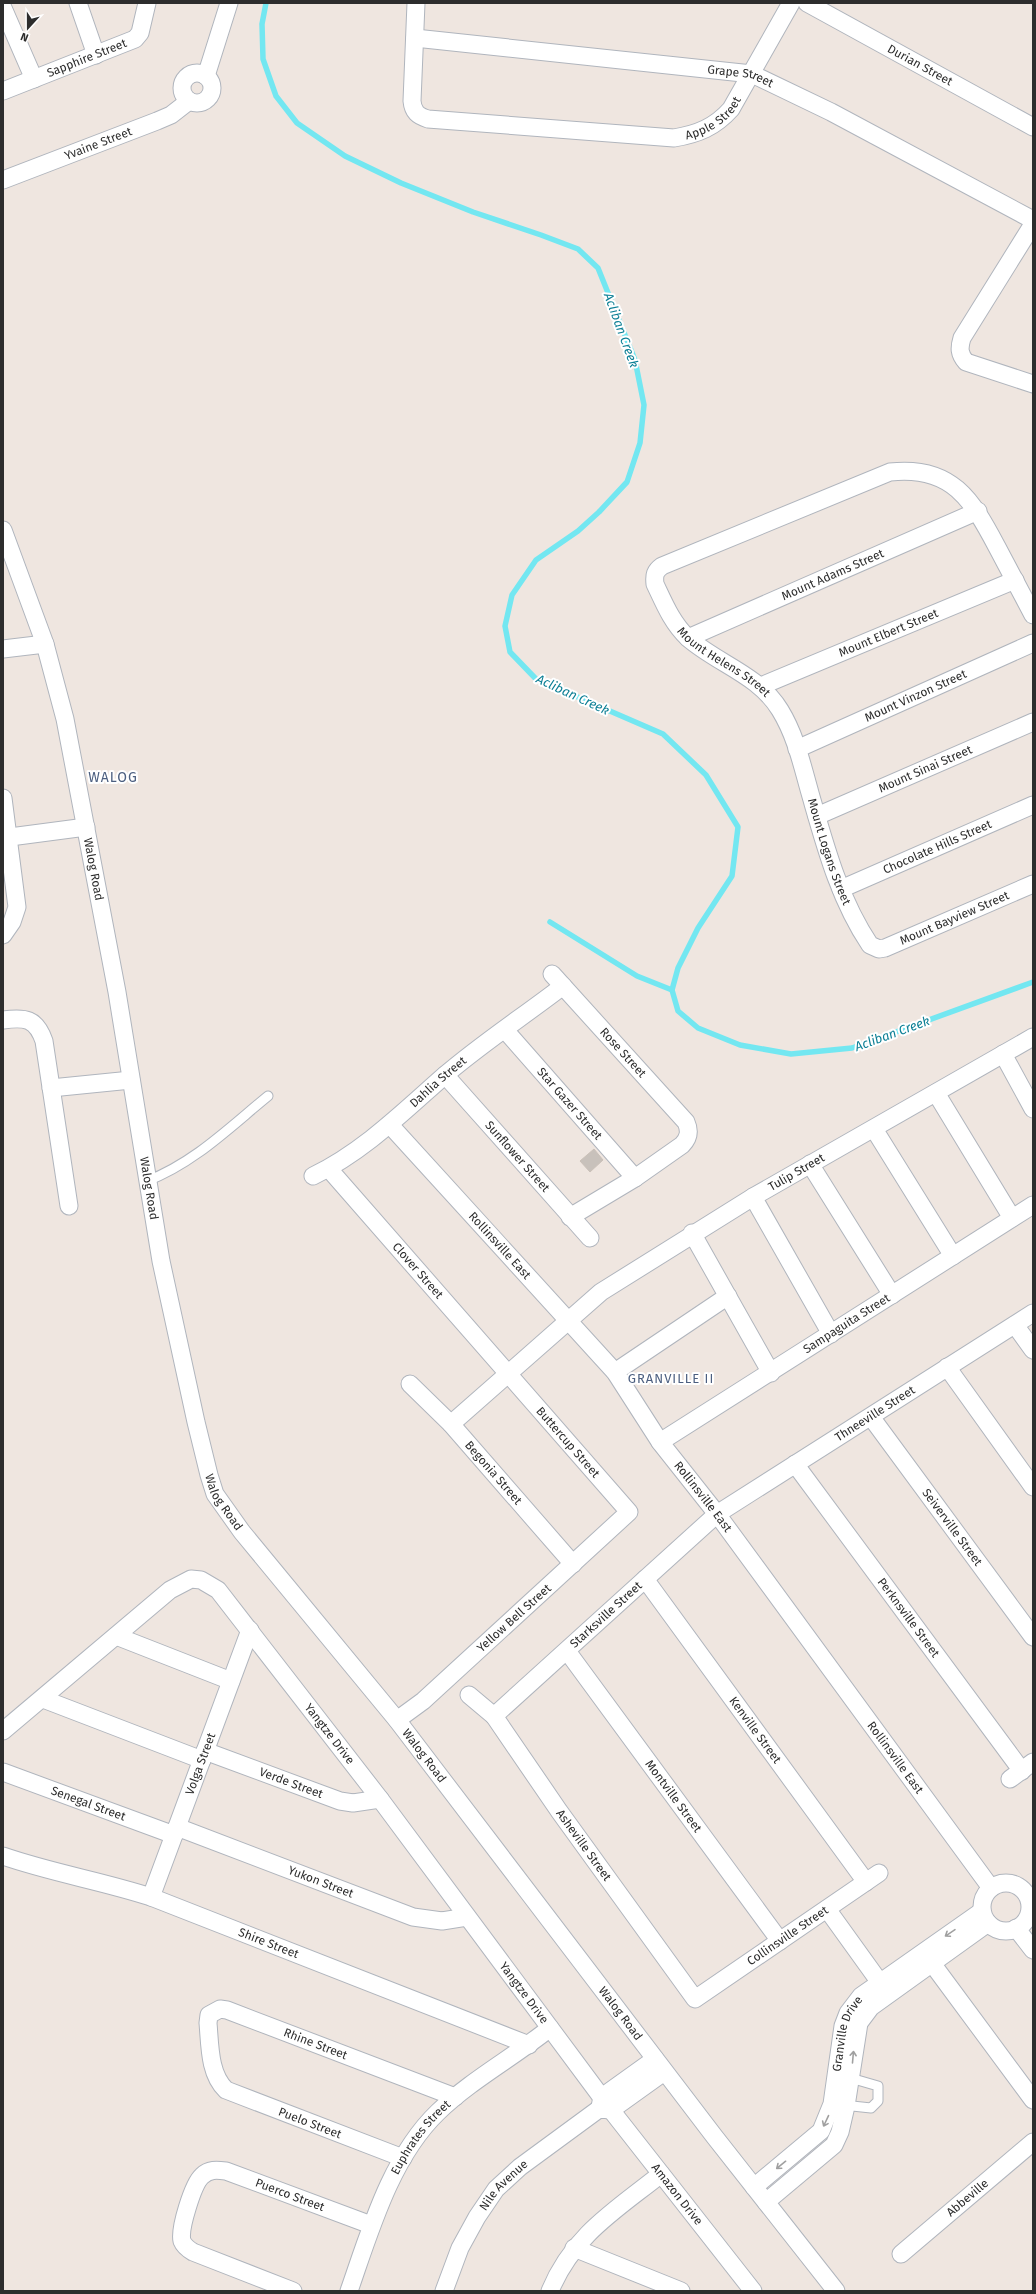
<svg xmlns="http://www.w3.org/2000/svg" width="1036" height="2294" viewBox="0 0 1036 2294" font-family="'Fira Sans',sans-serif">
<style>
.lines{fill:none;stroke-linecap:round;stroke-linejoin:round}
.stream{stroke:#73e7f1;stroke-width:5.5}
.building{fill:#c8c1bb;stroke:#cbc1b9}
.service-casing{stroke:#b0b5bd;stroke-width:11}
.minor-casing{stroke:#b0b5bd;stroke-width:19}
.service{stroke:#fff;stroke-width:9}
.minor{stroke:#fff;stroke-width:17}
.oneway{stroke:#a0a0a0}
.labels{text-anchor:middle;stroke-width:4;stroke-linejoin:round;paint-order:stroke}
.street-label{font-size:12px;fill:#2d2d2d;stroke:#fff}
.water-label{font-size:13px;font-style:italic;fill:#0c7f95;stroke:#fff}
.neighbourhood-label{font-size:13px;letter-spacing:1px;fill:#4c5f80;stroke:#fff}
.quarter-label{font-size:14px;letter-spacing:1px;fill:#4c5f80;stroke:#fff}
</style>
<rect width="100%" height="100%" fill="#efe6e0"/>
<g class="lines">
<!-- stream -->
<g class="stream">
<path d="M266 3 262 24 263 59 276 96 297 123 345 156 401 183 473 212 541 235 578 249 598 268 635 360 644 405 640 443 627 482 599 512 578 531 536 560 512 595 505 626 510 652 536 679 663 734 706 775 738 827 732 876 698 928 678 968 672 990 678 1011 698 1028 740 1045 791 1054 852 1048 1033 982"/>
<path d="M550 922 637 976 672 990"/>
</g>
</g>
<!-- building -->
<path class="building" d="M594 1149 603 1160 590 1172 580 1161Z"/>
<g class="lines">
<!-- service casing -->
<g class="service-casing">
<g id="service">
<path d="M147 1181C194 1163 230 1127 268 1096"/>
<path d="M843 2105 871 2108 878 2101V2086L847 2077"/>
</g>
</g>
<!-- minor casing -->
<g class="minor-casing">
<g id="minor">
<path d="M78 3 96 55"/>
<path id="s1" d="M416 3 412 101C413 112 418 116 428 119L674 138C698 134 715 127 731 109L791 3"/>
<path id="s2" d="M807 3 1033 127"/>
<path d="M3 8 34 79"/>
<path id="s3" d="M415 38 752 74 831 112 1033 220"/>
<circle cx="197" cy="88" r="15"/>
<path d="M206 76 229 3"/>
<path id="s4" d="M3 91 135 39 140 33 147 3"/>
<path id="s5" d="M3 180 157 121 171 115 189 101"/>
<path d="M1033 224 962 338C959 348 959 354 966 362L1033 384"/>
<path id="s6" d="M3 530 45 644 65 719 117 992 161 1261 196 1422 209 1475 215 1494 242 1532 397 1720 714 2136 836 2291"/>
<path id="s7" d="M1033 615C1021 592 1009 570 997 547 972 500 952 465 890 472L662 566C655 571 654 575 655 584 664 603 672 623 688 638 718 664 759 675 780 710 796 736 802 765 810 793 825 845 839 899 870 945L879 949 885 948 1033 884"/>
<path id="s8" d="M688 638 978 511"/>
<path d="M3 649 45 644"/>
<path id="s9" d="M761 686 1015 580"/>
<path id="s10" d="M797 749 1033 643"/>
<path d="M3 798 17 907 12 922 3 935"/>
<path id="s11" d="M817 816 1033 722"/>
<path d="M10 837 86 827"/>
<path id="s12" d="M841 889 1033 805"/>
<path id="s13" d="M552 974 686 1122C690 1131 689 1138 682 1145L635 1178 570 1217"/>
<path d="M3 1020C25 1017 36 1018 44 1041L69 1206"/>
<path id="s14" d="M505 1030 635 1178"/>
<path d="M1003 1054 1033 1109"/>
<path id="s15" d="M445 1075 590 1238"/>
<path d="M51 1088 131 1080"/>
<path d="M936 1093 1012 1218"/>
<path id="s16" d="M390 1125 615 1372 660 1442 717 1514 991 1888"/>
<path d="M874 1129 953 1256"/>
<path d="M810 1164 892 1295"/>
<path id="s17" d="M329 1169 629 1512 423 1701 397 1720"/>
<path id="s18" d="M313 1176C363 1152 403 1112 444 1076 481 1044 524 1016 563 986"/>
<path d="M753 1197 831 1334"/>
<path d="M692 1233 771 1373"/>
<path d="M1015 1325 1033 1350"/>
<path d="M947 1367 1033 1487"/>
<path d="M615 1372 728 1296"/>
<path id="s19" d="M410 1384 451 1424 573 1564"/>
<path id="s20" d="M871 1417 1033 1637"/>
<path id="s21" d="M451 1424 601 1292 753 1197 1033 1037"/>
<path id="s22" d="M660 1442 1033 1205"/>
<path id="s23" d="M795 1464 1022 1771"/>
<path id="s24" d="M645 1579 866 1882"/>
<path d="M116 1636 231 1681"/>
<path id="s25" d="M567 1651 780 1941"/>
<path id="s26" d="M469 1695 494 1716 559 1811 695 1999 879 1873"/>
<path d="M43 1699 202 1760"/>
<path id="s27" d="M494 1716 717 1514 1033 1313"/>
<path id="s28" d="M3 1731 170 1590 191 1579 201 1580 218 1590 380 1799 611 2110 753 2291"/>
<path id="s29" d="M205 1751 340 1801 353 1803 380 1799"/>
<path id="s30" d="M3 1772 174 1835"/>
<path d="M1010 1779 1033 1762"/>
<path id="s31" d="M177 1827 413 1917 442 1921 467 1917"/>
<path id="s32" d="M3 1856C52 1873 102 1881 151 1897L529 2045"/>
<circle cx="1006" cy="1907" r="24"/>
<path id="s33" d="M151 1897 250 1630"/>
<path d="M827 1909 886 1991"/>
<path d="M1016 1928 1033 1950"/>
<path d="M931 1962 1033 2100"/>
<path d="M600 2107 602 2097 655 2059"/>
<path id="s34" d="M403 2158 226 2090C209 2074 210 2045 208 2023L209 2015 220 2009 227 2010 455 2097"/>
<path id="s35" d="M754 2187 821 2131 832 2104 843 2026 848 2013 861 1996 982 1911"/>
<path d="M766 2202 834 2145 840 2132 846 2106 859 2023 871 2007 988 1923"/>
<path d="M574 2248 681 2291"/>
<path id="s36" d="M901 2254 1033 2142"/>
<path id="s37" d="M293 2291 193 2252C188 2249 184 2246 182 2241 179 2229 193 2184 202 2176 209 2169 217 2170 226 2171L371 2225"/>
<path id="s38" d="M349 2291C370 2231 391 2157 438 2112 471 2080 514 2057 550 2028"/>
<path id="s39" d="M444 2291 460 2248 477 2217 496 2189 520 2167 599 2109 611 2110 664 2072"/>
<path d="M550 2291C573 2235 616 2210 661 2174"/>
</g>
</g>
<!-- service -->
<use href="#service" class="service"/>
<!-- minor -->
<use href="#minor" class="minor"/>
</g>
<!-- one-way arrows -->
<defs><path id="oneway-shaft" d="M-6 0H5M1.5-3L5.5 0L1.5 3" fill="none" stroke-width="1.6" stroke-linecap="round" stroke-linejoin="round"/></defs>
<g class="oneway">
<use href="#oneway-shaft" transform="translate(950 1933) rotate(146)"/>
<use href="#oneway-shaft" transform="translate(853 2057) rotate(-85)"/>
<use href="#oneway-shaft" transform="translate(826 2121) rotate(115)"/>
<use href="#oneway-shaft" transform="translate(781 2165) rotate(141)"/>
</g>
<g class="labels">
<!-- street labels -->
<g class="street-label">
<text dy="4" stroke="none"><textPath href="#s4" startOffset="90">Sapphire Street</textPath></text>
<text dy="4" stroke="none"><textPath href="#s2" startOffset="129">Durian Street</textPath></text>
<text dy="4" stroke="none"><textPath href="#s3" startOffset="328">Grape Street</textPath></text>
<text dy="4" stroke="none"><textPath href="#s1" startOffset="416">Apple Street</textPath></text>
<text dy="4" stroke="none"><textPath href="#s5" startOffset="102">Yvaine Street</textPath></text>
<text dy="4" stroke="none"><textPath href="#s8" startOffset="158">Mount Adams Street</textPath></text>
<text dy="4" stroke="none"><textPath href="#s9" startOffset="138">Mount Elbert Street</textPath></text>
<text dy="4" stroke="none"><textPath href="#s7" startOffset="593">Mount Helens Street</textPath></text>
<text dy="4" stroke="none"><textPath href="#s10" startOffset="130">Mount Vinzon Street</textPath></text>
<text dy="4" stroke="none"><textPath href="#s11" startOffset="118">Mount Sinai Street</textPath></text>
<text dy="4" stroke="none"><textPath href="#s12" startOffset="105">Chocolate Hills Street</textPath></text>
<text dy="4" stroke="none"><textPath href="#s7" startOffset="818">Mount Logans Street</textPath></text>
<text dy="4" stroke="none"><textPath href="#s6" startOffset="352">Walog Road</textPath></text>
<text dy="4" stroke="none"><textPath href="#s7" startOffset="1012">Mount Bayview Street</textPath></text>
<text dy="4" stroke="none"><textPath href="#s13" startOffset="106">Rose Street</textPath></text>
<text dy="4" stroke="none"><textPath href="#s18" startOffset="157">Dahlia Street</textPath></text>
<text dy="4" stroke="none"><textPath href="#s14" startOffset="98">Star Gazer Street</textPath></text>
<text dy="4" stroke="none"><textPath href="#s15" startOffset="109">Sunflower Street</textPath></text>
<text dy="4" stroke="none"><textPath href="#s21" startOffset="429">Tulip Street</textPath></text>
<text dy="4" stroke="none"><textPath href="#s6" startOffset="676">Walog Road</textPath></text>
<text dy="4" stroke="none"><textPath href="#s16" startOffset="163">Rollinsville East</textPath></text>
<text dy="4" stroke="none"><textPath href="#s17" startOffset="135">Clover Street</textPath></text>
<text dy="4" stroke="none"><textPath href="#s22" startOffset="221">Sampaguita Street</textPath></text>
<text dy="4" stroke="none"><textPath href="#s27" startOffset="488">Thneeville Street</textPath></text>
<text dy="4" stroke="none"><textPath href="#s17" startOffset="363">Buttercup Street</textPath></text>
<text dy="4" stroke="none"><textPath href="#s19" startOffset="122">Begonia Street</textPath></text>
<text dy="4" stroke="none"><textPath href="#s16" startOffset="487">Rollinsville East</textPath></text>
<text dy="4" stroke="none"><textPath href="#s6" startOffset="1000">Walog Road</textPath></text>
<text dy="4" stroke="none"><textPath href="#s20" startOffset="137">Seiverville Street</textPath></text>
<text dy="4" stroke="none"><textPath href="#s27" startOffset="151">Starksville Street</textPath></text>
<text dy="4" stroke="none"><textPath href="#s23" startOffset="191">Perknsville Street</textPath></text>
<text transform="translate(514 1618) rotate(-42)" y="4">Yellow Bell Street</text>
<text dy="4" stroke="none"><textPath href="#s24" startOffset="187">Kenville Street</textPath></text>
<text dy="4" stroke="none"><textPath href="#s28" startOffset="454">Yangtze Drive</textPath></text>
<text dy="4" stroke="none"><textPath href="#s6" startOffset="1324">Walog Road</textPath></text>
<text dy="4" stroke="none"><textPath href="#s16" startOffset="811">Rollinsville East</textPath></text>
<text dy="4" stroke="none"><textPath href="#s33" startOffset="142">Volga Street</textPath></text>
<text dy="4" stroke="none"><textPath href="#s29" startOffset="92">Verde Street</textPath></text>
<text dy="4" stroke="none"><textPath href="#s25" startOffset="180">Montville Street</textPath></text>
<text dy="4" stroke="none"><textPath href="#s30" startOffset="91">Senegal Street</textPath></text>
<text dy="4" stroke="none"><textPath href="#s26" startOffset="190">Asheville Street</textPath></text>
<text dy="4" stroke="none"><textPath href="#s31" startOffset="154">Yukon Street</textPath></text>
<text dy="4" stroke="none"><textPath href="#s26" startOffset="492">Collinsville Street</textPath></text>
<text dy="4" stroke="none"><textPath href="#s32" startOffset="280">Shire Street</textPath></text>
<text dy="4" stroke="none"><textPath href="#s28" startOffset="778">Yangtze Drive</textPath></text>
<text dy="4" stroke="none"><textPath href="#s6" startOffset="1648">Walog Road</textPath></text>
<text dy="4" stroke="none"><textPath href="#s35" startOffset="189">Granville Drive</textPath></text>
<text dy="4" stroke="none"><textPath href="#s34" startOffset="383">Rhine Street</textPath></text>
<text transform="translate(310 2123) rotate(21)" y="4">Puelo Street</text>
<text dy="4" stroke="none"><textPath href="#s38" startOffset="171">Euphrates Street</textPath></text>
<text dy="4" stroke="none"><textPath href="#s39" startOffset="123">Nile Avenue</textPath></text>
<text dy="4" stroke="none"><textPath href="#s28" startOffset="1031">Amazon Drive</textPath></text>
<text dy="4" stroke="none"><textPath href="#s37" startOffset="286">Puerco Street</textPath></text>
<text dy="4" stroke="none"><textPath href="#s36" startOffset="87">Abbeville</textPath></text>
</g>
<!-- water labels -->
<g class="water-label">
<text transform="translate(622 330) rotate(70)" y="5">Acliban Creek</text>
<text transform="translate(573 694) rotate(25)" y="5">Acliban Creek</text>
<text transform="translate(892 1033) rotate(-20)" y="5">Acliban Creek</text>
</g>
<!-- neighbourhood labels -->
<g class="neighbourhood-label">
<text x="671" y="1383">GRANVILLE II</text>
</g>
<!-- quarter labels -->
<g class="quarter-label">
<text x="113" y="782">WALOG</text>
</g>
</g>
<!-- border -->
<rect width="1036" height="2294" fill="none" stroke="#2d2d2d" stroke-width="8"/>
<!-- north arrow -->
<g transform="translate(28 28) rotate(201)" stroke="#ffffff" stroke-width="3" paint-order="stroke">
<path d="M0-3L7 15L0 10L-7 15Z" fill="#2d2d2d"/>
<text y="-6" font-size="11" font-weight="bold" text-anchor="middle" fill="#2d2d2d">N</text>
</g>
</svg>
